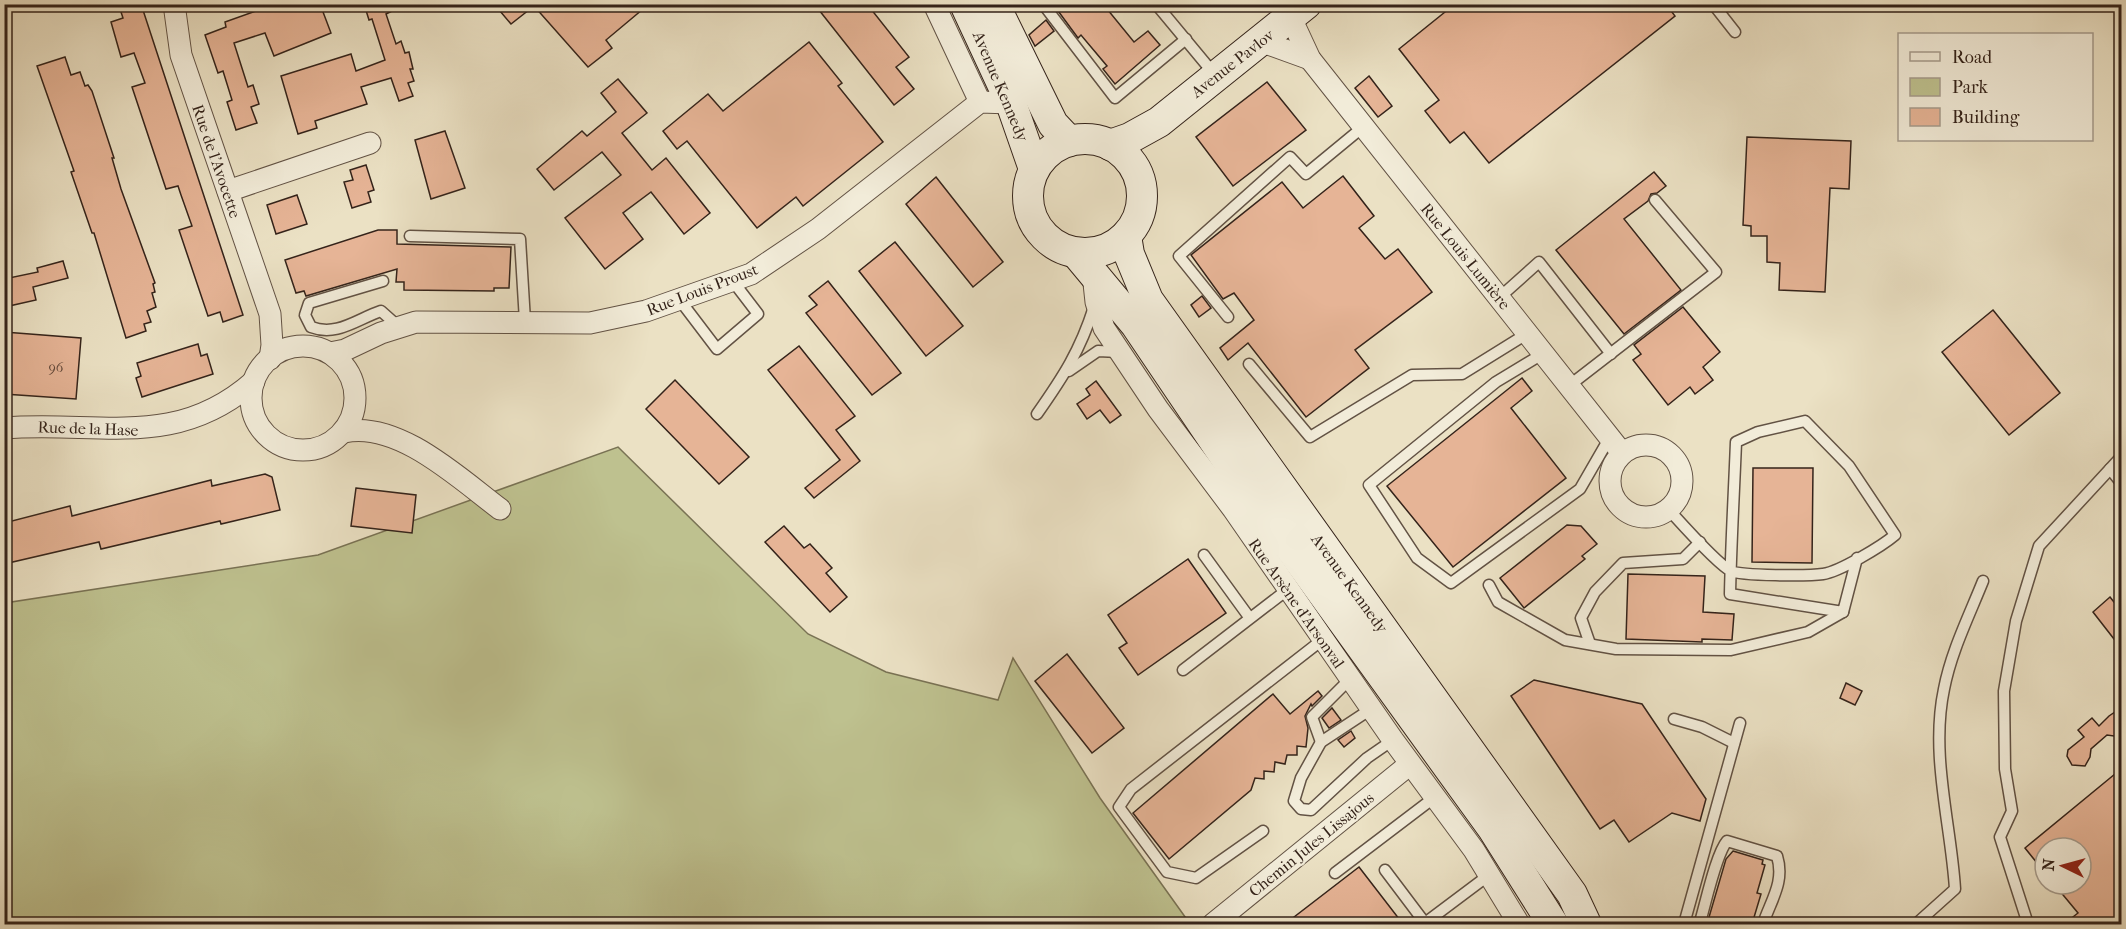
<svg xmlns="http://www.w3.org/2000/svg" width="2126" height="929" viewBox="0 0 2126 929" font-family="'IM FELL French Canon',serif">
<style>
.green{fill:#bec18f;stroke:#797254;stroke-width:1.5}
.building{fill:#e6b496;stroke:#34231a;stroke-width:1.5}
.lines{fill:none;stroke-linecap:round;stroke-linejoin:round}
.lane-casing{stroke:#625244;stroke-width:13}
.street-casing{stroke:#625244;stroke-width:23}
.secondary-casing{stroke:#34231a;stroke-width:32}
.lane{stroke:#f2ecd9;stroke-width:10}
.street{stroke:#f2ecd9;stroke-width:21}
.secondary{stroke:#f2ecd9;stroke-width:30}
.labels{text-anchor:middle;stroke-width:4.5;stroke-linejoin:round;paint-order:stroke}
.number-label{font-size:14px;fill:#604739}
.street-label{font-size:16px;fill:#34231a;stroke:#f2ecd9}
</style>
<rect width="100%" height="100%" fill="#ebe1c4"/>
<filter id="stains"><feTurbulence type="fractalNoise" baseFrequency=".00333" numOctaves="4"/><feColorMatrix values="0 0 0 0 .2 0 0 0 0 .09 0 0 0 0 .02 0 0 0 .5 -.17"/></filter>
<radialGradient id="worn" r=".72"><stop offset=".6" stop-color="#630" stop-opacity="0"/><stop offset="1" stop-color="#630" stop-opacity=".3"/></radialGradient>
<!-- green -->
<path class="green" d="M618 447 808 634 886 672 998 700 1013 658 1100 798 1188 921 1185 924H5V603L318 555Z"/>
<!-- building -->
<g class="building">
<path d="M132 4H141L243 315 223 322 220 312 208 316 179 230 192 226 181 195 178 186 166 189 132 87 145 83 134 53 121 57 111 22 123 18 120 9Z"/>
<path d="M253 4H320L331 33 274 56 265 33 234 43 248 87 253 85 259 104 251 107 257 123 236 130 227 102 232 100 223 71 218 73 205 35 226 27 225 22 256 11Z"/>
<path d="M364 4H406L386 14 396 44 401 41 405 53 409 52 413 69H410L414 81 408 83 413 96 399 101 391 78 361 87 367 104 315 121 317 128 298 134 281 76 351 54 356 71 385 60 372 19 369 20Z"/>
<path d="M494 4H649L606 40 612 48 588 67 534 6 511 24Z"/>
<path d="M825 4H867L909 57 896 67 914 89 894 105 819 10Z"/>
<path d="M1053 4H1103L1134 42 1148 31 1160 45 1115 84 1103 69 1107 66 1081 35 1078 38Z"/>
<path d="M1455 4H1666L1675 16 1489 163 1464 132 1450 143 1425 111 1439 100 1399 49Z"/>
<path d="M1046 20 1054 31 1035 46 1029 35Z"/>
<path d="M809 42 842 83 838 86 883 142 803 206 796 197 757 228 687 141 677 149 663 131 708 94 723 111Z"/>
<path d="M65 57 71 75 80 72 85 86 88 85 92 91 114 158H112L121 189 155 283 153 284 155 292 152 293 156 307 147 311 151 322 144 324 146 331 126 338 94 233H92L71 172 74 171 37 66Z"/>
<path d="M1369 76 1392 106 1378 117 1355 88Z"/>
<path d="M618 79 647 113 622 133 652 170 666 158 710 213 684 234 651 192 623 213 643 239 605 269 565 218 621 175 602 152 554 190 537 169 582 131 587 136 616 112 601 93Z"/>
<path d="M1267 82 1306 130 1233 186 1196 137Z"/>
<path d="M445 131 465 188 431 199 415 140Z"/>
<path d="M1747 137 1851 141 1849 189 1830 188 1825 292 1779 290 1780 263 1767 262V236H1751V226L1743 225Z"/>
<path d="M366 165 374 190 368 192 371 202 352 208 344 182 353 180 350 170Z"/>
<path d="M1654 172 1666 186 1657 193 1651 194 1648 201 1624 219 1681 290 1624 334 1556 250Z"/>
<path d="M1343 176 1374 216 1359 228 1385 259 1398 249 1432 292 1355 350 1369 368 1306 417 1248 343 1228 360 1220 348 1254 320 1234 293 1223 299 1191 255 1282 182 1303 208Z"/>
<path d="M936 177 1003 262 973 287 906 204Z"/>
<path d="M297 195 307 224 276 234 267 205Z"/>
<path d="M378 230H397V244L511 247 509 288H494V291L404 290V282H396L397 269 306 296 304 291 296 293 285 260Z"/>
<path d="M895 242 963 326 926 356 859 271Z"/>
<path d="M63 261 68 278 33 287 36 300 9 306 4 279 38 272 37 268Z"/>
<path d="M828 281 901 373 872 395 806 313 817 305 809 296Z"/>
<path d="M1202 296 1211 308 1199 317 1191 305Z"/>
<path d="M1683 307 1720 352 1703 367 1713 380 1695 394 1690 387 1668 405 1633 360 1641 354 1634 345Z"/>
<path d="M1993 310 2060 393 2009 435 1942 352Z"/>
<path d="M4 332 81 338 76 399 4 394Z"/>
<path d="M198 344 201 356 207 354 213 374 142 397 136 378 141 376 137 363Z"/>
<path d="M799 346 855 416 836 430 860 461 814 498 805 488 840 460 768 370Z"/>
<path d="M1522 378 1532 391 1511 408 1566 478 1453 567 1387 486Z"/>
<path d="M675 380 749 457 719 484 646 409Z"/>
<path d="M1096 381 1121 415 1110 423 1100 410 1087 419 1077 404 1090 395 1086 389Z"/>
<path d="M1753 468H1813L1812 563 1752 562Z"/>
<path d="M265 474 272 477 280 510 221 524 220 521 101 549 99 542 4 564V523L70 506 72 516 211 480 212 486Z"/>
<path d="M356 488 416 495 412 533 351 526Z"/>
<path d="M1567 525 1581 526 1597 544 1582 556 1585 559 1524 608 1500 578Z"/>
<path d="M784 526 804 548 810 544 832 568 826 573 847 597 830 612 765 542Z"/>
<path d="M1188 559 1226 613 1138 675 1119 648 1127 643 1108 615Z"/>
<path d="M1628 574 1705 576 1703 612 1734 614 1732 640 1702 639V642L1626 639Z"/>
<path d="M2110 597 2121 611V648L2093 612Z"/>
<path d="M1067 654 1124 728 1092 753 1035 681Z"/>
<path d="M1534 680 1642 704 1706 799 1700 821 1672 813 1629 842 1614 820 1600 829 1511 696Z"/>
<path d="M1846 683 1862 691 1855 705 1840 698Z"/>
<path d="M1318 691 1322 696 1312 706 1311 704 1305 716 1308 728 1306 747 1297 746V755H1287L1285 764 1275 762 1274 772 1264 771V779L1255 778 1251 790 1169 859 1133 813 1273 694 1290 714Z"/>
<path d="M1332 708 1341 720 1329 728 1322 718Z"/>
<path d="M2121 708V737L2107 735 2091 749 2090 757 2085 766 2072 765 2067 756 2068 750 2084 737 2078 730 2092 718 2099 726 2109 716Z"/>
<path d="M1351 731 1355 738 1344 747 1338 740Z"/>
<path d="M2121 769V924H2064L2078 913 2054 884H2081V848H2045V873L2025 848Z"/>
<path d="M1733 851 1763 860 1762 864 1765 865 1757 893 1761 894 1752 924H1707L1726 859Z"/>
<path d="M1359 867 1403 924H1285Z"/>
</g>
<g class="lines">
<!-- lane casing -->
<g class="lane-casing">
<g id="lane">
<path d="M1043 4 1115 98 1186 39"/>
<path d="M1156 4 1215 75"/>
<path d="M1713 4 1735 32"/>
<path d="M410 236 520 239 525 321"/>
<path d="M383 281 309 303 305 315 311 327C337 337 357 319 381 311L399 327"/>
<path d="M1500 297 1539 262 1611 354"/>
<path d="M679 299 717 349 758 314 732 280"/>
<path d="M1228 317 1179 256 1290 157 1306 174 1363 127"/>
<path d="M1544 353 1496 382 1369 485 1417 558 1451 583 1580 489 1610 437"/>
<path d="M1249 364 1310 437 1412 375 1462 374 1528 333"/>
<path d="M1069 371 1098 351 1119 352"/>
<path d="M1570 385 1716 272 1655 200"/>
<path d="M1037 414C1063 377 1080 351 1094 307"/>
<path d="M2110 469 2122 484"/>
<path d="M1669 510C1680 522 1718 565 1731 571 1741 576 1810 576 1823 574 1839 572 1882 546 1895 535L1849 466 1805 421 1758 432 1736 442C1734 493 1731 544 1730 594L1843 612 1857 558"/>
<path d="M1204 555 1249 617"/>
<path d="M1489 585 1498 602 1565 640 1616 649 1731 650 1808 632 1843 612"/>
<path d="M1590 644 1581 618 1595 592 1623 563 1683 559 1700 542"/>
<path d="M1183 670 1287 590"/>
<path d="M1371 709 1321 742 1301 778 1294 801 1301 809 1311 810 1367 758 1393 740"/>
<path d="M1674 719 1702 727 1734 743"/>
<path d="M1321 742 1312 717 1350 679"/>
<path d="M1263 831 1196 878 1167 872 1119 807 1131 789 1322 640"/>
<path d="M1385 870 1425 923 1489 875"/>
<path d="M1335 873 1435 797"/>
<path d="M1684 924 1740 723"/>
<path d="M1693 924 1700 922C1706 902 1716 854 1727 841L1777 856C1785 882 1771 900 1763 924"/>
<path d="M1916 924 1955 889C1951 824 1930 755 1944 689 1951 652 1969 616 1983 581"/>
<path d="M2028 924 2000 837 2012 811 2005 769 2004 691 2016 621 2035 559 2039 546 2122 456"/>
</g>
</g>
<!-- street casing -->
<g class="street-casing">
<g id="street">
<path d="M174 4 181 55 270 314 272 345 270 359"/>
<path d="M934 4 980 102"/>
<path d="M1291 18 1310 59 1622 453"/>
<path d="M1260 41 1310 59"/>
<path d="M228 191 370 143"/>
<path d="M1093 274 1096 302 1104 328 1158 409 1233 509 1393 740 1474 850 1519 924"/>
<circle cx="303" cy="398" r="52"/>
<path d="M330 353 345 350 381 333 416 322 590 323 646 311 751 274 818 229 980 102 1011 103"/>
<path d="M4 428C97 420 175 451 254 381"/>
<path d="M344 432C398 420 460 479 500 509"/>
<circle cx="1646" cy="481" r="36"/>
<path d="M1213 924 1410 764"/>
</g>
</g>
<!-- secondary casing -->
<g class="secondary-casing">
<g id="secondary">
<path d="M965 4 1011 103 1034 169"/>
<path d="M994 4 1053 124 1069 141"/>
<circle cx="1085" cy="196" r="57"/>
<path d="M1110 145 1130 138 1159 122 1306 4"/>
<path d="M1126 236 1129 254 1148 300 1572 894 1586 924"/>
<path d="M1076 253 1136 325 1240 479 1493 829 1553 924"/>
</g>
</g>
<!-- lane -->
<use href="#lane" class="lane"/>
<!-- street -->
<use href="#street" class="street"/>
<!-- secondary -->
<use href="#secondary" class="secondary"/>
</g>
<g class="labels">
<!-- number labels -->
<g class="number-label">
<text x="56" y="372">96</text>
</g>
<!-- street labels -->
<g class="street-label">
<text transform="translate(1232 63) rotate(-38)" y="6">Avenue Pavlov</text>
<text transform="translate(1001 86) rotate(67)" y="6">Avenue Kennedy</text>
<text transform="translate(217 161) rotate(71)" y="6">Rue de l'Avocette</text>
<text transform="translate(1466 256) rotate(51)" y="6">Rue Louis Lumière</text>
<text transform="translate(702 289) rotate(-21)" y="6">Rue Louis Proust</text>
<text transform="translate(88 428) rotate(2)" y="6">Rue de la Hase</text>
<text transform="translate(1350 583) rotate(54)" y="6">Avenue Kennedy</text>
<text transform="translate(1297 603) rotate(55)" y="6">Rue Arsène d'Arsonval</text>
<text transform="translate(1311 844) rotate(-39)" y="6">Chemin Jules Lissajous</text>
</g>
</g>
<!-- margin -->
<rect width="2126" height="929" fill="none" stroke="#ebe1c4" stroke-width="24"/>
<rect x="6" y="6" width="2114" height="917" fill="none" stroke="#34231a" stroke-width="3"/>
<rect x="12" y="12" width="2102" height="905" fill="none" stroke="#34231a" stroke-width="1.5"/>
<!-- legend -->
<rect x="1898" y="33" width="195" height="108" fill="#f2ecd9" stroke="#a69c8d" stroke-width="1.5"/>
<rect x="1910" y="52" width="30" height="9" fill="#f2ecd9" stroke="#a69c8d" stroke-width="1.5"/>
<text x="1952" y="63" font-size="18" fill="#34231a">Road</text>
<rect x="1910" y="78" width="30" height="18" fill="#bec18f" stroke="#a69c8d" stroke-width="1.5"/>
<text x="1952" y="93" font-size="18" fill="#34231a">Park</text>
<rect x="1910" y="108" width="30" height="18" fill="#e6b496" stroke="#a69c8d" stroke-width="1.5"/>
<text x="1952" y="123" font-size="18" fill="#34231a">Building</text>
<!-- north arrow -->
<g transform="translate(2063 866) rotate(275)"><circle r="28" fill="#f2ecd9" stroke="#a69c8d" stroke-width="1.5"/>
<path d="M0-4.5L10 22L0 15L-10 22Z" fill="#8f2418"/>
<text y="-9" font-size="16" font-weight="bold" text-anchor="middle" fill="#34231a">N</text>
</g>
<rect width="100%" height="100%" filter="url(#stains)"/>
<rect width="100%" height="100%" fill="url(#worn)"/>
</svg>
